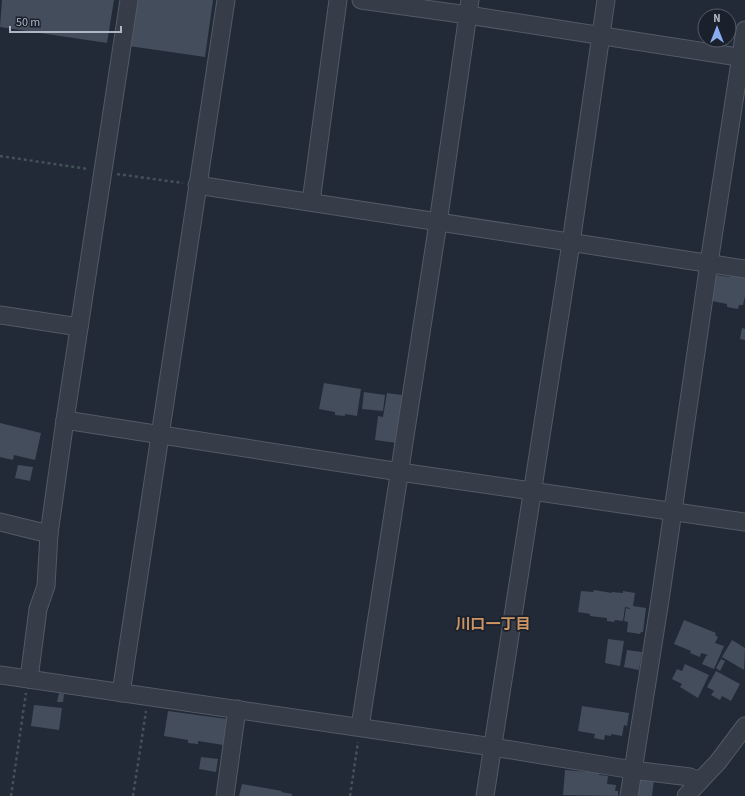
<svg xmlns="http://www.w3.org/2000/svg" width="745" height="796" viewBox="0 0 745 796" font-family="'Source Sans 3','Noto Sans JP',sans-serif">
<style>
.building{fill:#434d5c}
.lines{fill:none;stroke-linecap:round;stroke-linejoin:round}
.street-casing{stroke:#535a65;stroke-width:19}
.path{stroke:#425256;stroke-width:2.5;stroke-dasharray:3 3;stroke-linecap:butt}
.street{stroke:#363c48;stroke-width:17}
.labels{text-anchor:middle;stroke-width:3.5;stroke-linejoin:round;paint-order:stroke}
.neighbourhood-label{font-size:15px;font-weight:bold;fill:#cc9563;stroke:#1b212c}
</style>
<rect width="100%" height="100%" fill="#222a37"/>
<!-- building -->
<g class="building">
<path d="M2 0H114L107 43 0 27Z"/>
<path d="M136 0H213L205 57 129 46Z"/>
<path d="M731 274 745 277V296L743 305H739L738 309 727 307V304L712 301 716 275 730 277Z"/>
<path d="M742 328 745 329V340L740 339Z"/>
<path d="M324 383 361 389 357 416 345 414V416L335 415V412L319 409Z"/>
<path d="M364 392 385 395 383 411 362 409Z"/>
<path d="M387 393 402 395 397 443 375 440 378 416 383 417Z"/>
<path d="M0 423 41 433 35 460 14 455 13 460 0 457Z"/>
<path d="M18 465 33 467 30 481 15 478Z"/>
<path d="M594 590 612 593V592L623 593V591L635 593 633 606 646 608 643 632H641L640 634 627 632 628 622 624 621 626 608 630 609V608L625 607 623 621 615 620 614 622 607 621V618L590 616V614L578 612 581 591 593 592Z"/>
<path d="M684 620 716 633 715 635 718 637 715 643 724 646 714 669 702 664 706 656 708 655 701 653 700 657 690 653 691 651 674 644Z"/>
<path d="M608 639 624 641 620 666 605 663Z"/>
<path d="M732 640 745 648 744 670 722 657Z"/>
<path d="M627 650 642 652 639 670 624 667Z"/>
<path d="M721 659 725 661 720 671 716 668Z"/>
<path d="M685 664 709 675 698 698 680 687 682 684 672 679 677 669 682 671Z"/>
<path d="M716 671 740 684 731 701 722 696 720 700 711 695 714 691 707 687Z"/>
<path d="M59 693 64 694 63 702H57Z"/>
<path d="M34 705 62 708 59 730 31 726Z"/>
<path d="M582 706 629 713 627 726 624 725 622 736 611 734V736L605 735 604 740 594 738 595 734 578 731Z"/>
<path d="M168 711 227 719 223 745 198 741V744L188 743V740L164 736Z"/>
<path d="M201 757 218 759 216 772 199 769Z"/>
<path d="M565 770 600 773 599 775 608 776 607 784 616 785 615 791H618V796L563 795Z"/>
<path d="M640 778 654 780 652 796H638Z"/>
<path d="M242 784 282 791 281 792 292 794V796H239Z"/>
</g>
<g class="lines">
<!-- street casing -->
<g class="street-casing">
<g id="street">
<path d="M361 0 468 15 745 58"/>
<path d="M197 185 745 269"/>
<path d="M311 202 338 0"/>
<path d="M0 315 79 327"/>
<path d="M65 420 400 472 745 522"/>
<path d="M0 522 49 534"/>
<path d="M0 675 493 747 633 770 690 777 700 781"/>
<path d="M29 679 38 609 46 586 49 534 65 420 129 0"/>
<path d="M121 693 226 0"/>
<path d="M360 727 438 223 470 0"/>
<path d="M225 796 237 709"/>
<path d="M485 796 571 243 606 0"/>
<path d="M629 796 660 600 709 263 745 30"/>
<path d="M686 796 700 781 718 762 745 726"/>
</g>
</g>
<!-- path -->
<g class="path">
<path d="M0 156 88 169"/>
<path d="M117 174 183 183"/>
<path d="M11 796 26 693"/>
<path d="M133 796 146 711"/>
<path d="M350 796 358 742"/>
</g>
<!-- street -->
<use href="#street" class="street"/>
</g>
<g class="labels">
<!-- neighbourhood labels -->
<g class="neighbourhood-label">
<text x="493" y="629">川口一丁目</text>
</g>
</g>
<!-- north arrow -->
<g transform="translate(717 28)"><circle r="19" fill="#1b212c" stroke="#575d69"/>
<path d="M0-3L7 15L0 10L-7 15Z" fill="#89adf0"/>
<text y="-6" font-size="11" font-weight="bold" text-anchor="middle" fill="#b0b7c4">N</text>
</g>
<!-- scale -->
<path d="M10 26v6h111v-6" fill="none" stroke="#b0b7c4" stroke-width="2"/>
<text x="16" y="26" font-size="12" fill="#b0b7c4" stroke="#1b212c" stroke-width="3" paint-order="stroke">50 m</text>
</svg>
